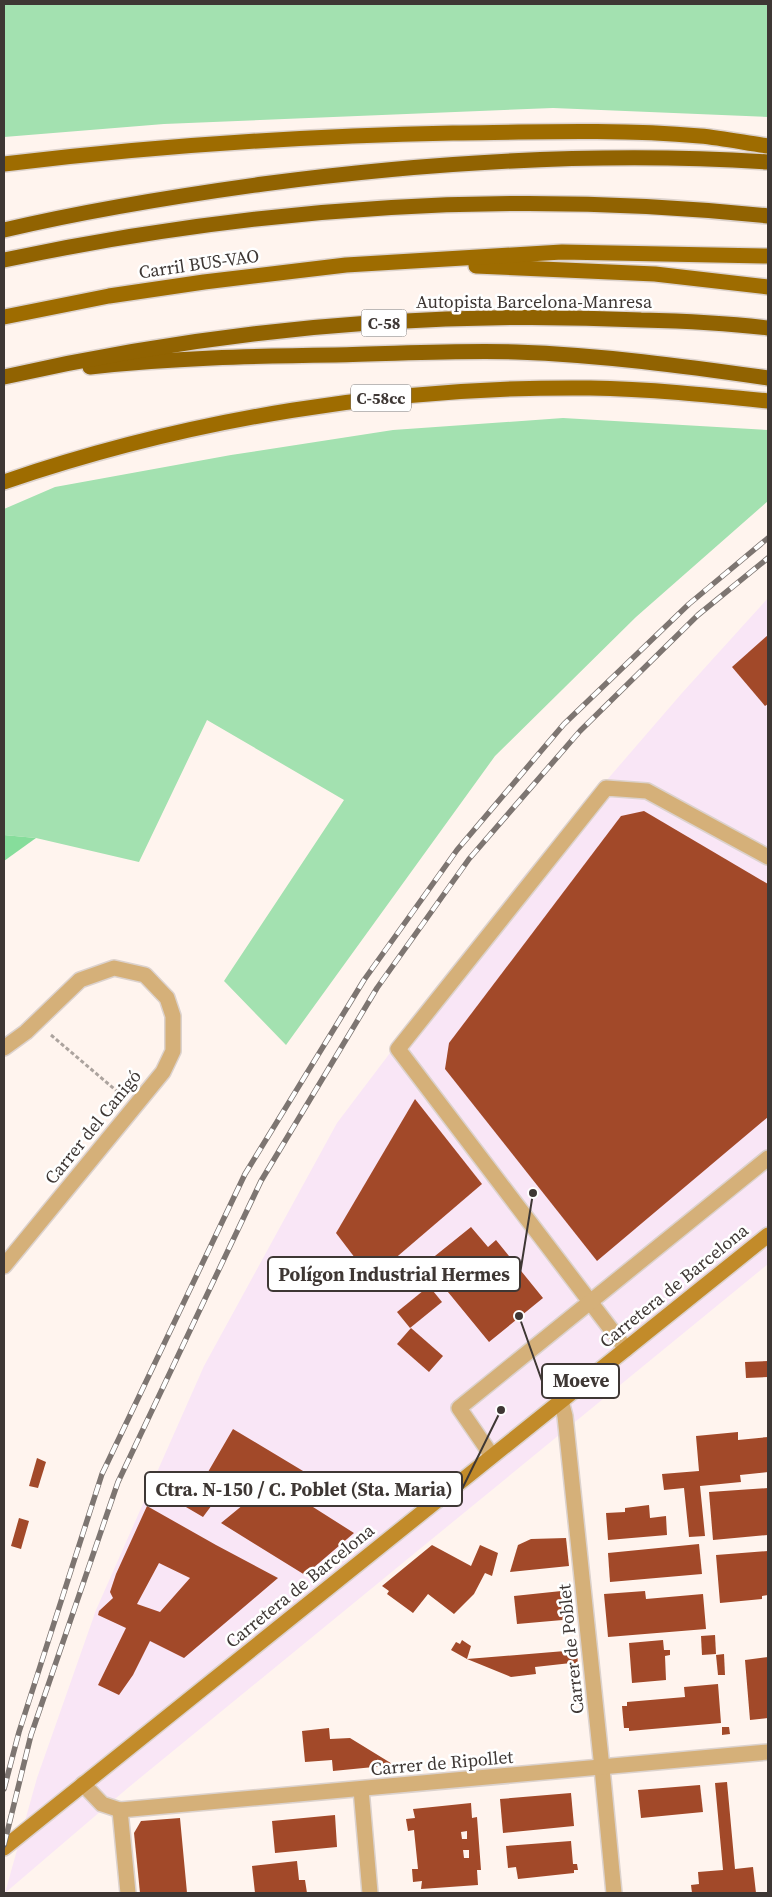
<svg xmlns="http://www.w3.org/2000/svg" width="772" height="1897" viewBox="0 0 772 1897" font-family="'Source Serif 4',serif">
<style>
.industrial{fill:#f9e6f6}
.green{fill:#a3e1b0}
.forest{fill:#86dd9b}
.building{fill:#a24929;fill-rule:evenodd}
.lines{fill:none;stroke-linecap:round;stroke-linejoin:round}
.service-casing{stroke:#dcd2cd;stroke-width:18}
.minor-casing{stroke:#dcd2cd;stroke-width:18}
.secondary-casing{stroke:#dcd2cd;stroke-width:18}
.trunk-casing{stroke:#dcd2cd;stroke-width:18}
.motorway-casing{stroke:#dcd2cd;stroke-width:18}
.path{stroke:#aca39e;stroke-width:3;stroke-dasharray:4 2.5;stroke-linecap:butt}
.service{stroke:#d5b079;stroke-width:15}
.minor{stroke:#d5b079;stroke-width:15}
.secondary{stroke:#c28b2a;stroke-width:15}
.trunk{stroke:#9e6c00;stroke-width:15}
.motorway{stroke:#916301;stroke-width:15}
.rail-casing{stroke:#7d7571;stroke-width:5.5}
.rail{stroke:#fff;stroke-width:4;stroke-dasharray:11;stroke-linecap:butt}
.labels{text-anchor:middle;stroke-width:5;stroke-linejoin:round;paint-order:stroke}
.shield{fill:#fff;stroke:#787371;stroke-width:1}
.shield-label{font-size:16px;font-weight:bold;fill:#3e3734}
.street-label{font-size:18px;fill:#3e3734;stroke:#fff}
.leader{fill:none;stroke:#3e3734;stroke-width:2}
.callout-dot{fill:#3e3734;stroke:#fff;stroke-width:2}
.callout{fill:#fff;stroke:#3e3734;stroke-width:2}
.callout-label{font-size:19px;text-anchor:middle;font-weight:bold;fill:#3e3734}
</style>
<rect width="100%" height="100%" fill="#fff4ee"/>
<!-- industrial -->
<path class="industrial" d="M768 598V1264L129 1787 5 1893 37 1778 96 1610 204 1366 337 1123 524 876 682 693Z"/>
<!-- green -->
<g class="green">
<path d="M4 4H768V117L553 108 164 124 4 137Z"/>
<path d="M563 418 768 430V501L636 617 495 756 286 1045 224 981 344 800 207 720 139 862 36 838 4 835V509L55 487 231 455 393 430Z"/>
</g>
<!-- forest -->
<path class="forest" d="M4 835 36 838 4 861Z"/>
<!-- building -->
<g class="building">
<path d="M768 635V704L765 706 732 667Z"/>
<path d="M644 811 768 884V1117L597 1261 445 1069 449 1043 621 816Z"/>
<path d="M415 1099 482 1184 371 1279 336 1233Z"/>
<path d="M471 1227 488 1247 496 1240 543 1298 489 1342 425 1264Z"/>
<path d="M429 1286 442 1302 410 1328 397 1312Z"/>
<path d="M411 1328 443 1356 429 1372 397 1344Z"/>
<path d="M768 1361V1377L746 1378 745 1362Z"/>
<path d="M233 1429 328 1486 313 1507 354 1533 305 1575 221 1523 249 1500 237 1492 239 1487 226 1480 223 1484 226 1486 203 1517 174 1500 208 1472Z"/>
<path d="M738 1432V1440L768 1437V1472L740 1475 741 1482 700 1486 705 1536 689 1537 684 1488 664 1490 662 1474 699 1471 696 1436Z"/>
<path d="M37 1458 46 1462 38 1488 29 1486Z"/>
<path d="M768 1488V1535L713 1540 709 1492Z"/>
<path d="M649 1505 650 1518 666 1516 667 1535 608 1540 606 1513 625 1512V1508Z"/>
<path d="M147 1506 216 1545 278 1578 184 1658 150 1641 133 1675 119 1695 98 1685 126 1628 98 1615 99 1611 113 1598 110 1592 116 1574ZM159 1563 190 1578 160 1612 137 1604Z"/>
<path d="M19 1518 29 1521 21 1549 11 1546Z"/>
<path d="M566 1538 569 1566 510 1572 518 1545 531 1539Z"/>
<path d="M699 1544 702 1574 610 1582 608 1553Z"/>
<path d="M432 1545 471 1566 480 1545 498 1553 492 1576 485 1573 474 1594 454 1614 428 1594 413 1613 387 1594 389 1591 382 1586Z"/>
<path d="M768 1551V1595L762 1596V1599L720 1603 716 1555Z"/>
<path d="M571 1590 574 1619 517 1624 514 1596Z"/>
<path d="M645 1591 646 1599 703 1594 706 1629 608 1637 604 1594Z"/>
<path d="M715 1635 716 1654 702 1655 701 1636Z"/>
<path d="M462 1640 471 1646 467 1659 451 1650 456 1642 460 1644Z"/>
<path d="M663 1640 664 1650H670V1655L665 1656 666 1680 632 1683 629 1643Z"/>
<path d="M577 1650 579 1681H573L571 1663 535 1667 536 1674 511 1677 467 1659Z"/>
<path d="M724 1654 725 1675H718L716 1655Z"/>
<path d="M768 1657V1718L750 1720 745 1660Z"/>
<path d="M718 1684 721 1723 629 1731V1728H624L622 1706H627V1702L685 1697 684 1687Z"/>
<path d="M722 1727H729L730 1734 722 1735Z"/>
<path d="M329 1728 330 1739 350 1738 394 1765 333 1771 332 1760 305 1762 302 1731Z"/>
<path d="M727 1782 735 1869 753 1867 756 1893H692L691 1885 699 1884 698 1872 723 1870 715 1783Z"/>
<path d="M700 1785 703 1812 641 1818 638 1790Z"/>
<path d="M571 1793 574 1826 503 1833 500 1799Z"/>
<path d="M471 1803 472 1818 477 1817 478 1830 481 1870H477L478 1885 421 1889 422 1881 413 1882 412 1869H418L414 1830 408 1831 406 1819 415 1818 413 1809ZM467 1831V1839H462L461 1832ZM463 1850H469V1858H464Z"/>
<path d="M335 1815 337 1847 275 1853 272 1821Z"/>
<path d="M180 1818 187 1893H140L134 1833 141 1821Z"/>
<path d="M571 1841 573 1864H577L578 1870H574V1873L518 1879 516 1867 508 1868 506 1846Z"/>
<path d="M297 1861 299 1880H305L307 1893H255L252 1866Z"/>
</g>
<g class="lines">
<!-- service casing -->
<g class="service-casing">
<g id="service">
<path d="M626 1349 398 1049 606 788 647 791 768 857"/>
<path d="M492 1456 459 1408 768 1158"/>
</g>
</g>
<!-- minor casing -->
<g class="minor-casing">
<g id="minor">
<path d="M4 1048 26 1032 80 980 114 968 145 975 167 998 173 1016V1051L163 1072 4 1266"/>
<path d="M561 1401 565 1416 602 1768 614 1893"/>
<path d="M83 1784 102 1804 120 1810 128 1893"/>
<path d="M361 1789 370 1893"/>
<path d="M120 1810 768 1752"/>
</g>
</g>
<!-- secondary casing -->
<g class="secondary-casing">
<path id="secondary" d="M4 1848 768 1235"/>
</g>
<!-- trunk casing -->
<g class="trunk-casing">
<g id="trunk">
<path d="M4 164C153 146 303 136 453 133 535 132 618 129 700 136 723 138 746 143 768 146"/>
<path d="M476 266 655 274 768 287"/>
<path d="M4 317 109 296 204 282 346 265 562 252 768 256"/>
<path d="M4 482C191 418 391 386 590 388 649 389 709 395 768 401"/>
</g>
</g>
<!-- motorway casing -->
<g class="motorway-casing">
<g id="motorway">
<path d="M4 230C89 210 176 196 263 184 430 162 599 151 768 162"/>
<path d="M4 260C255 207 513 189 768 216"/>
<path d="M90 367C171 358 253 356 335 355 395 354 456 350 516 352 601 355 684 366 768 378"/>
<path d="M4 377C212 330 428 310 641 320 683 321 726 323 768 328"/>
</g>
</g>
<!-- path -->
<path class="path" d="M51 1035 119 1093"/>
<!-- service -->
<use href="#service" class="service"/>
<!-- minor -->
<use href="#minor" class="minor"/>
<!-- secondary -->
<use href="#secondary" class="secondary"/>
<!-- trunk -->
<use href="#trunk" class="trunk"/>
<!-- motorway -->
<use href="#motorway" class="motorway"/>
<!-- rail casing -->
<g class="rail-casing">
<g id="rail">
<path d="M4 1789 19 1732 102 1474 245 1174 364 980 457 850 564 724 689 604 768 538"/>
<path d="M4 1845 31 1735 118 1482 261 1181 377 988 469 859 580 731 698 615 768 558"/>
</g>
</g>
<!-- rail -->
<use href="#rail" class="rail"/>
</g>
<g class="labels">
<!-- shield labels -->
<g class="shield">
<rect x="361.5" y="309.5" width="45" height="27" rx="4"/>
<rect x="351" y="384.5" width="60" height="27" rx="4"/>
</g>
<g class="shield-label">
<text x="384" y="329">C-58</text>
<text x="381" y="404">C-58cc</text>
</g>
<!-- street labels -->
<g class="street-label">
<text transform="translate(199 264) rotate(-8)" y="6">Carril BUS-VAO</text>
<text x="534" y="308">Autopista Barcelona-Manresa</text>
<text transform="translate(93 1127) rotate(-51)" y="6">Carrer del Canigó</text>
<text transform="translate(674 1286) rotate(-39)" y="6">Carretera de Barcelona</text>
<text transform="translate(300 1586) rotate(-39)" y="6">Carretera de Barcelona</text>
<text transform="translate(571 1649) rotate(-96)" y="6">Carrer de Poblet</text>
<text transform="translate(442 1763) rotate(-5)" y="6">Carrer de Ripollet</text>
</g>
</g>
<!-- callouts -->
<path class="leader" d="M533 1193L520 1274M519 1316L542 1381M501 1410L462 1489"/>
<g class="callout-dot">
<circle cx="533" cy="1193" r="5"/>
<circle cx="519" cy="1316" r="5"/>
<circle cx="501" cy="1410" r="5"/>
</g>
<g class="callout">
<rect x="268" y="1257" width="252" height="34" rx="5"/>
<rect x="542" y="1364" width="77" height="34" rx="5"/>
<rect x="145" y="1472" width="317" height="34" rx="5"/>
</g>
<g class="callout-label">
<text x="394" y="1281">Polígon Industrial Hermes</text>
<text x="581" y="1387">Moeve</text>
<text x="304" y="1496">Ctra. N-150 / C. Poblet (Sta. Maria)</text>
</g>
<!-- border -->
<rect width="772" height="1897" fill="none" stroke="#3e3734" stroke-width="10"/>
</svg>
